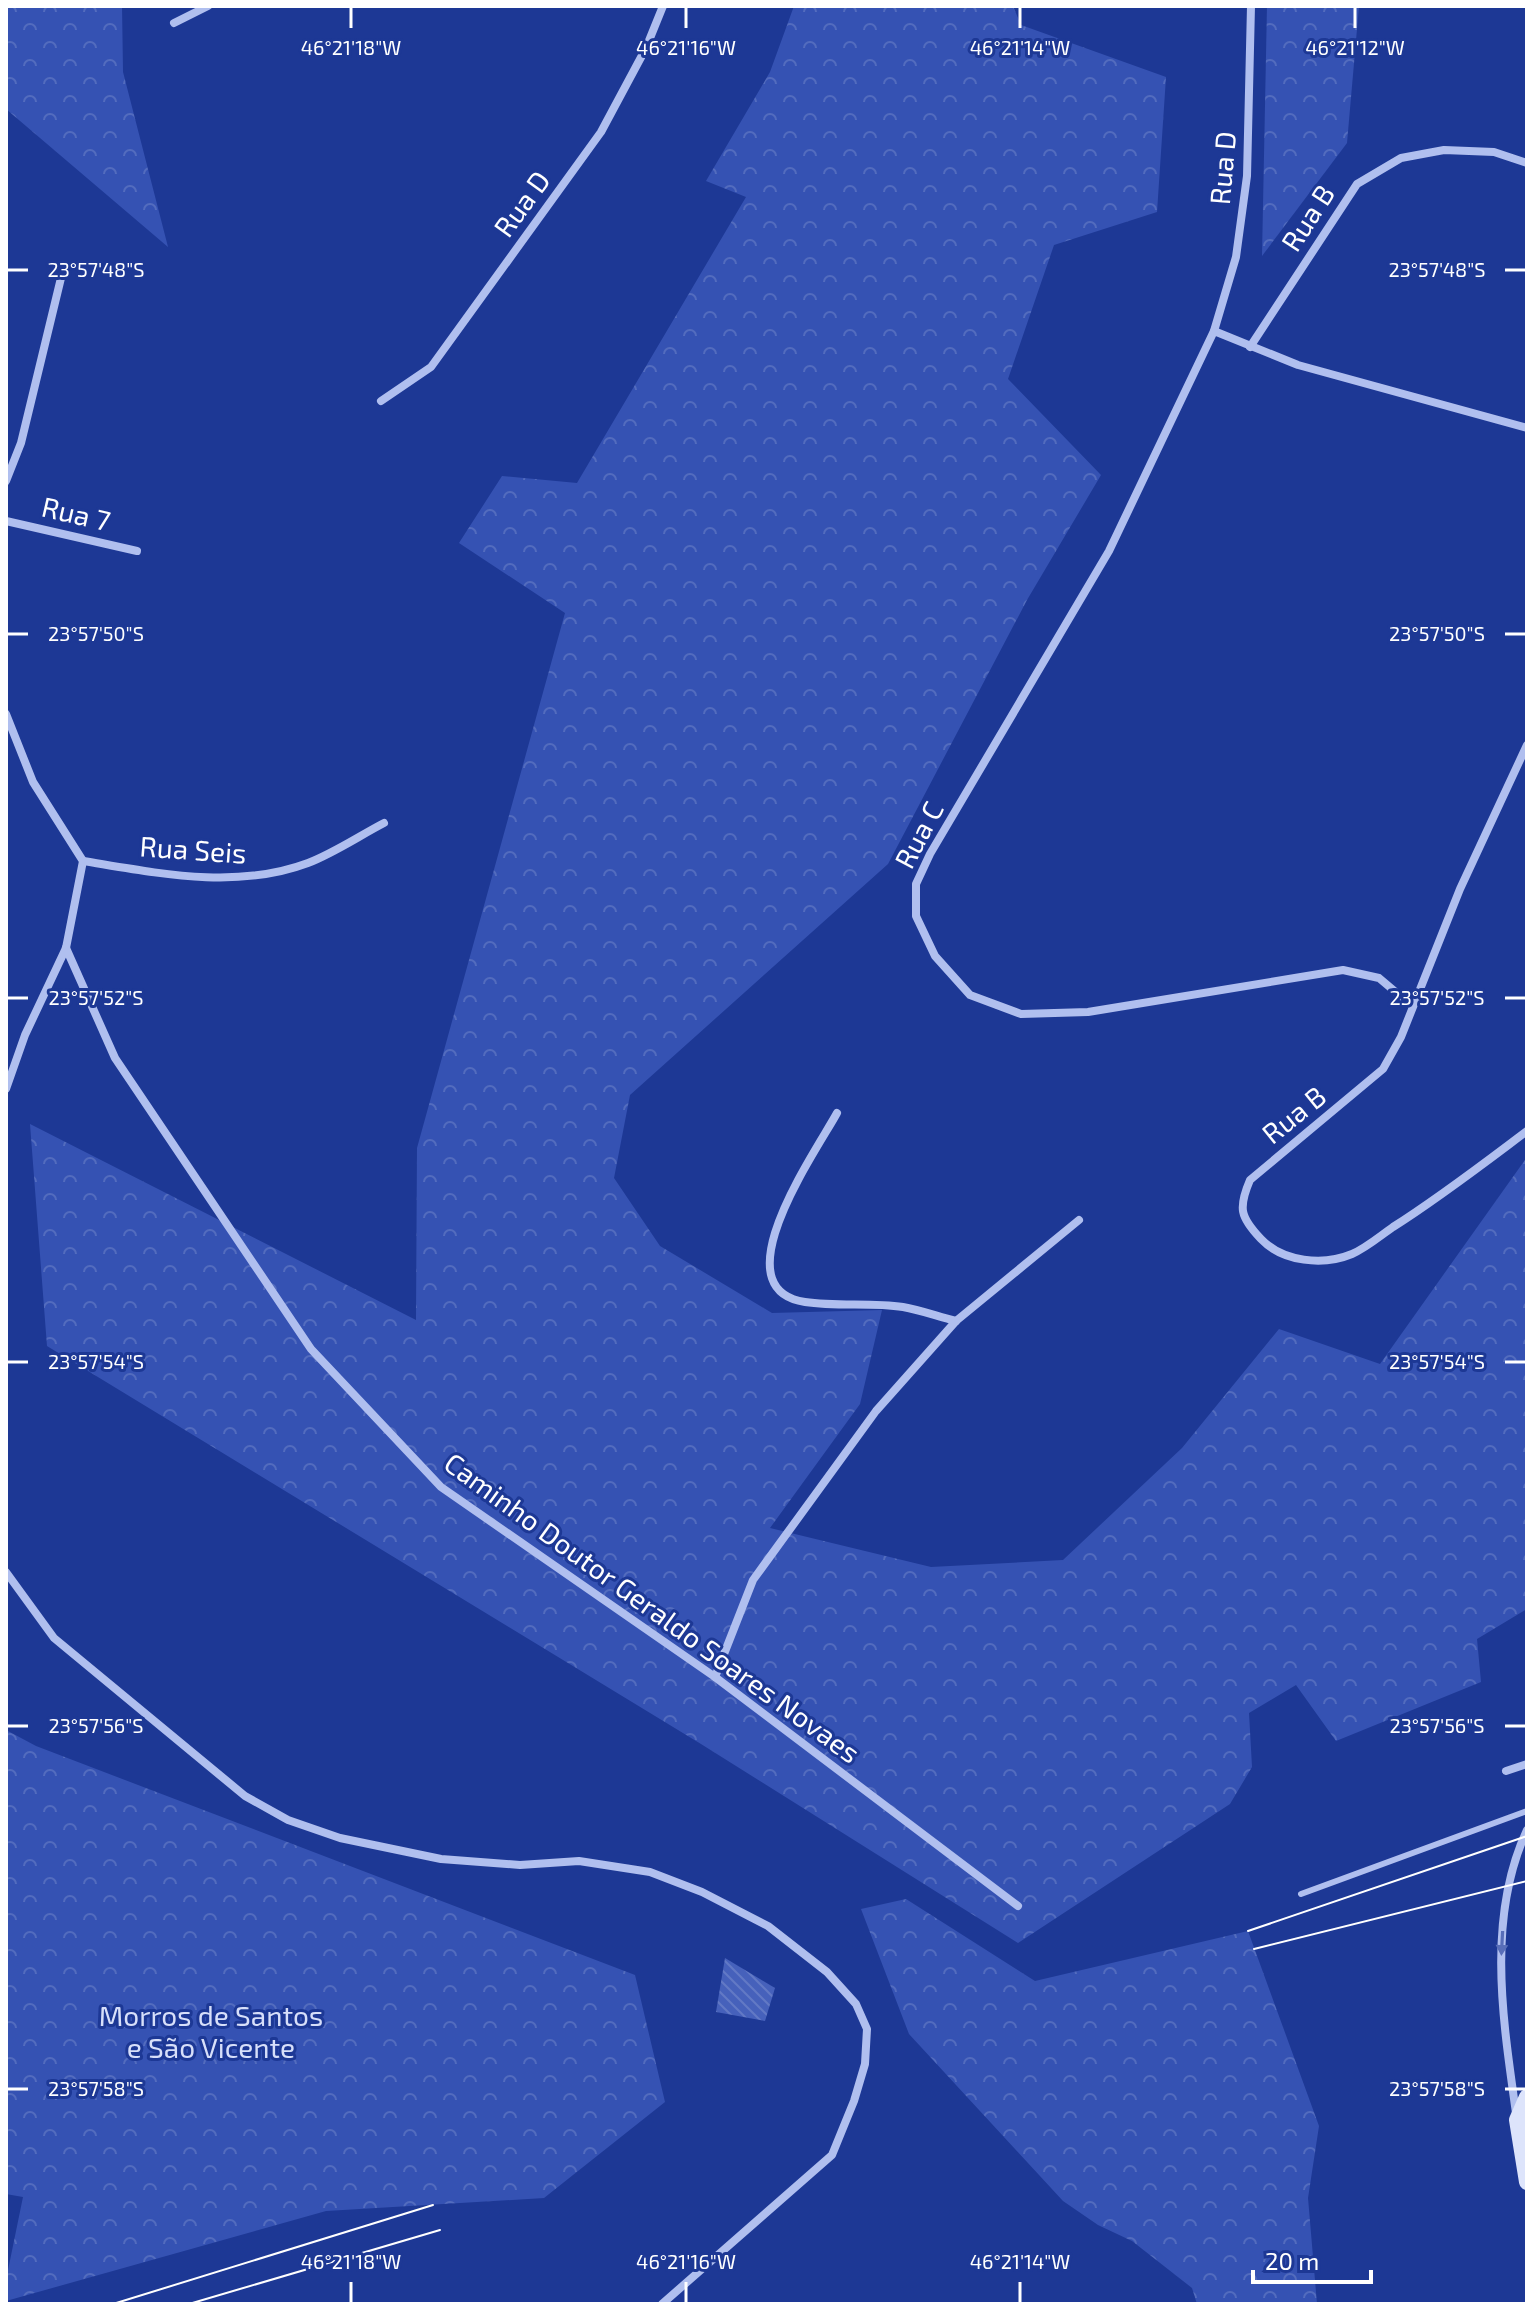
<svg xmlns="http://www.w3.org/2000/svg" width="1533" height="2310" viewBox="0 0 1533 2310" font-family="'Exo 2',sans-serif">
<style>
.forest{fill:url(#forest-crowns)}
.building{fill:url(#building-back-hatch)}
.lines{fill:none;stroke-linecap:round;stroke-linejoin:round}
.lane{stroke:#b0bfef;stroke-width:6}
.street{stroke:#b0bfef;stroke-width:8}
.secondary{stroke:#dde4fb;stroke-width:16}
.tram{stroke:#fff;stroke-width:2}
.oneway{fill:#586eb9}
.ticks{fill:none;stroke:#fff;stroke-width:3}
.labels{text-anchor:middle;stroke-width:6;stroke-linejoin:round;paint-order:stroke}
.street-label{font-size:28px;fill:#fff;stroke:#1d3895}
.park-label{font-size:28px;fill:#d7dffa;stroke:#1d3895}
.ticks-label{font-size:20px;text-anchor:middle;fill:#fff;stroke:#1d3895;stroke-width:6;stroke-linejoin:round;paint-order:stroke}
</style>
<defs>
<pattern id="forest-crowns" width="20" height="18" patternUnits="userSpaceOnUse" patternTransform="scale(2)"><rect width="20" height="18" fill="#3552b3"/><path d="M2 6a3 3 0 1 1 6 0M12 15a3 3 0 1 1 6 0" fill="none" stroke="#536cbe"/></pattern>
<pattern id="building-back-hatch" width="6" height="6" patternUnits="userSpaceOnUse" patternTransform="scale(2)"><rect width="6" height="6" fill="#4661bb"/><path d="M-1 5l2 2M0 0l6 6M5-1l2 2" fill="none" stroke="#6279c5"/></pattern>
</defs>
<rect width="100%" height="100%" fill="#1d3895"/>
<!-- forest -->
<g class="forest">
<path d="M6 6H122L123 72 168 247 6 109Z"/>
<path d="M794 6H1013L1021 25 1166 77 1157 212 1054 245 1008 379 1101 475 1027 600 888 864 630 1095 614 1178 660 1246 772 1313 882 1310 860 1404 770 1528 931 1567 1063 1560 1182 1448 1279 1329 1380 1364 1527 1157V1609L1477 1639 1481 1682 1336 1741 1296 1685 1249 1713 1252 1767 1230 1804 1018 1943 701 1744 47 1346 30 1124 416 1320 417 1148 565 613 459 543 502 476 577 483 746 197 706 181 770 72Z"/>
<path d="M1267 6H1359L1347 143 1262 256Z"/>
<path d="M6 1730 36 1746 635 1975 665 2102 544 2198 326 2211 6 2301V2280L23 2197 6 2194Z"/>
<path d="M906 1899 1035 1981 1248 1931 1319 2126 1308 2198 1317 2304H1197L1192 2288 1132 2241 1098 2225 1063 2201 909 2034 861 1909Z"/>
</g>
<!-- building -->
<path class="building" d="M725 1958 775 1988 765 2021 716 2012Z"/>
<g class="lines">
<!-- lane -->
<path class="lane" d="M1301 1894 1527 1811"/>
<!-- street -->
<g class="street">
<path d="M1251 6 1247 176 1236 257 1214 331 1109 551 930 854 916 884V916L935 956 970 995 1021 1014 1088 1012 1343 970 1379 978 1411 1005"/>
<path d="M174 23 208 6"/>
<path d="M1214 331 1298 365 1527 428"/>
<path d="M1250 347 1357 184 1401 158 1444 150 1494 152 1527 163"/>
<path d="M381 401 431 367 601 132 646 48 663 6"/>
<path d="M6 481 21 443 61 278"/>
<path d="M6 521 137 551"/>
<path d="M6 714 33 782 83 861 66 948 25 1035 6 1089"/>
<path d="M1527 745 1460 889 1401 1037 1383 1069 1250 1180C1238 1208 1240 1217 1261 1239 1283 1262 1323 1266 1352 1254 1366 1248 1380 1236 1393 1227 1439 1198 1483 1164 1527 1131"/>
<path d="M83 861C157 873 236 890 308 863 334 853 359 836 384 823"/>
<path d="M66 948 115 1058 311 1349 441 1487 715 1677 1018 1906"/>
<path d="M837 1113C817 1150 718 1289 805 1302 838 1307 871 1302 903 1307 921 1310 939 1317 956 1321"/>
<path d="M6 1572 54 1638 245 1796 288 1820 340 1838 441 1859 520 1865 579 1861 650 1872 702 1892 768 1926 827 1972 856 2004 867 2029 865 2064 854 2101 832 2155 662 2304"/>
<path d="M715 1677 753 1580 876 1411 956 1321 1079 1220"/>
<path d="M1506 1771 1527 1764"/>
<path d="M1516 2113C1503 2020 1486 1918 1527 1830"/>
</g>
<!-- secondary -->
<path class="secondary" d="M1527 2097 1517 2120 1527 2182"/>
<!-- tram -->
<g class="tram">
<path d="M1248 1931 1527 1836"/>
<path d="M1254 1949 1527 1881"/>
<path d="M113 2304 433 2205"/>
<path d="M189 2304 440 2230"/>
</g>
</g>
<!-- one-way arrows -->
<defs><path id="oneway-solid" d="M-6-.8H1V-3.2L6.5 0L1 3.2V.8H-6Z" transform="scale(2)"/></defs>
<use class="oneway" href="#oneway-solid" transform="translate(1502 1943) rotate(93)"/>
<!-- ticks -->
<path class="ticks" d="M351 8V28M686 8V28M1020 8V28M1355 8V28M8 270H28M1505 270H1525M8 634H28M1505 634H1525M8 998H28M1505 998H1525M8 1362H28M1505 1362H1525M8 1726H28M1505 1726H1525M8 2089H28M1505 2089H1525M351 2282V2302M686 2282V2302M1020 2282V2302"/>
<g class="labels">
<!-- street labels -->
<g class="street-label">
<text transform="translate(1223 168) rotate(-85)" y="10">Rua D</text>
<text transform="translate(522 204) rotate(-54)" y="10">Rua D</text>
<text transform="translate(1308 218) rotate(-57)" y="10">Rua B</text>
<text transform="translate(76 514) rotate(13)" y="10">Rua 7</text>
<text transform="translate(919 835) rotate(-62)" y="10">Rua C</text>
<text transform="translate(193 850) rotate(4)" y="10">Rua Seis</text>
<text transform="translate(1294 1115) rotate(-39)" y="10">Rua B</text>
<text transform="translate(652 1608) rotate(36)" y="10">Caminho Doutor Geraldo Soares Novaes</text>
</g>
<!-- park labels -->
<g class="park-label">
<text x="211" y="2026">Morros de Santos<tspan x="211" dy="32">e São Vicente</tspan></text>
</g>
</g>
<g class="ticks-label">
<text x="351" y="55">46°21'18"W</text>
<text x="686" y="55">46°21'16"W</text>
<text x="1020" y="55">46°21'14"W</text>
<text x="1355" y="55">46°21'12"W</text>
<text x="96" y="277">23°57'48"S</text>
<text x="1437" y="277">23°57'48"S</text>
<text x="96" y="641">23°57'50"S</text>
<text x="1437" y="641">23°57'50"S</text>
<text x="96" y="1005">23°57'52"S</text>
<text x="1437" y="1005">23°57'52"S</text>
<text x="96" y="1369">23°57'54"S</text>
<text x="1437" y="1369">23°57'54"S</text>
<text x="96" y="1733">23°57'56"S</text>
<text x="1437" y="1733">23°57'56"S</text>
<text x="96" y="2096">23°57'58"S</text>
<text x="1437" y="2096">23°57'58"S</text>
<text x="351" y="2269">46°21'18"W</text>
<text x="686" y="2269">46°21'16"W</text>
<text x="1020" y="2269">46°21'14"W</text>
</g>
<!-- border -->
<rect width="1533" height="2310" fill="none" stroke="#ffffff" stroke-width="16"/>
<!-- scale -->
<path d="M1253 2270v12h118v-12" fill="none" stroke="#ffffff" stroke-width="4"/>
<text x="1265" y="2270" font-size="24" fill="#ffffff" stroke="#1d3895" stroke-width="6" paint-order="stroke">20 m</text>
</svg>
